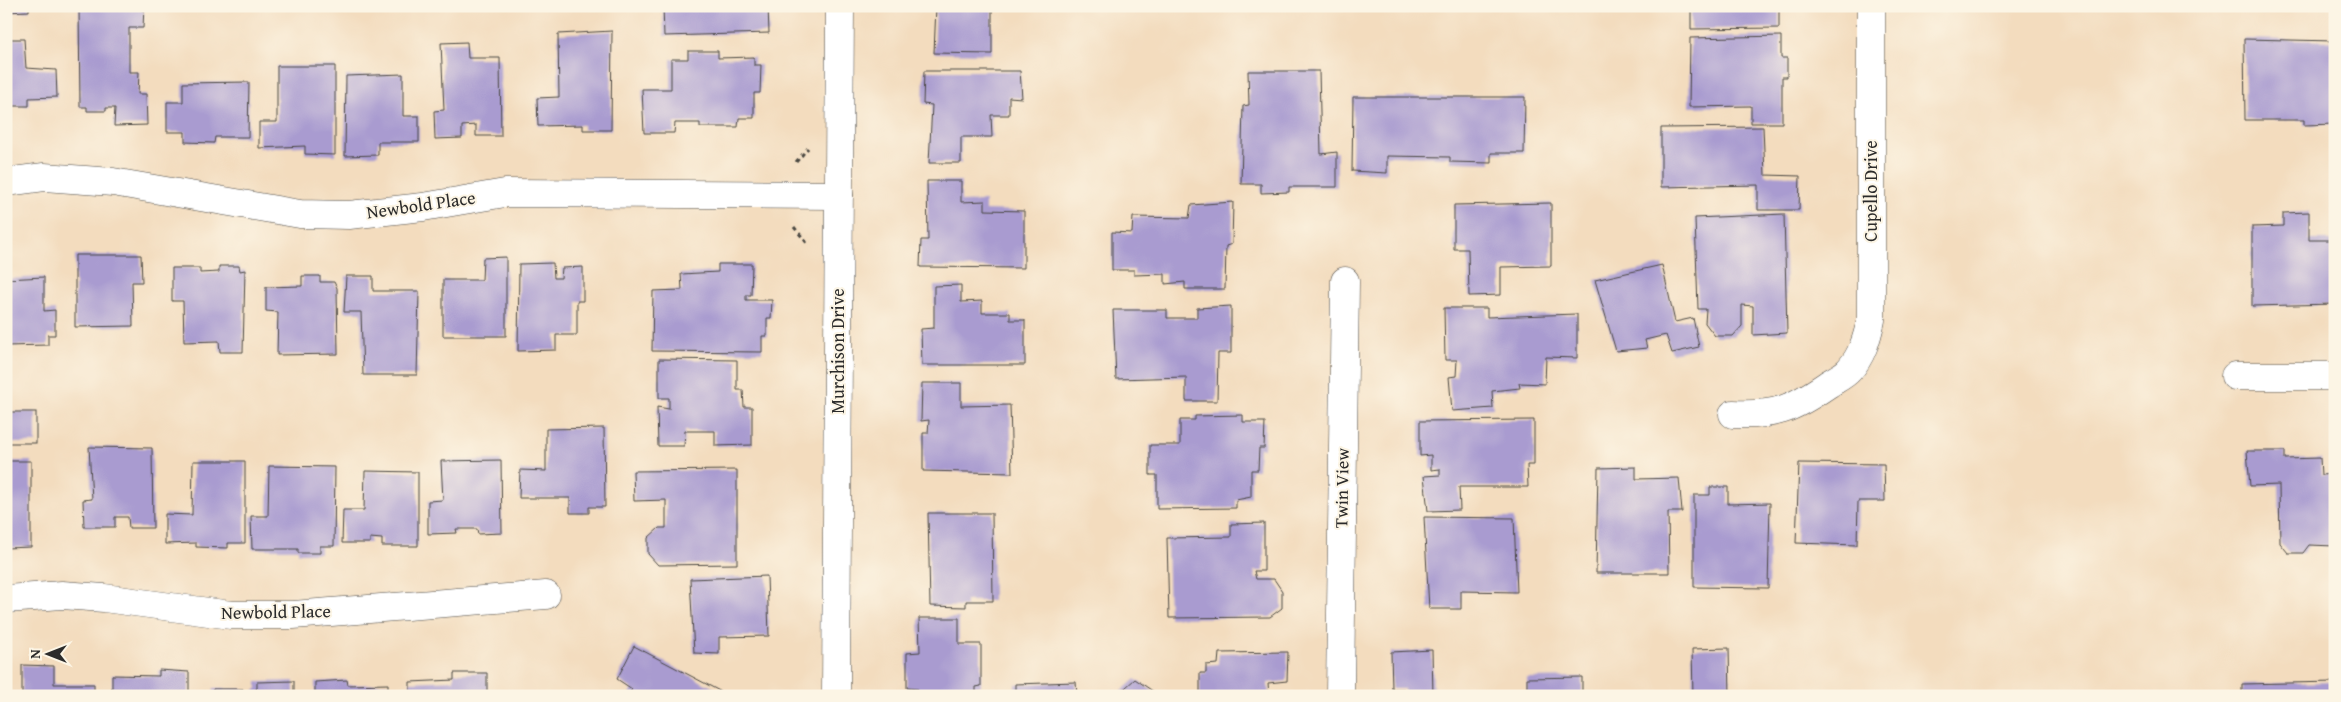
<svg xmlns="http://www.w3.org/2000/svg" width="2341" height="702" viewBox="0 0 2341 702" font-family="'Gentium Book Plus',serif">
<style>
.building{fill:#a99bd0}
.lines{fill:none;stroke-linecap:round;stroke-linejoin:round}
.minor-casing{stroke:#494641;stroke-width:29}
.path{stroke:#494641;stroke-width:3;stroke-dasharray:4 4;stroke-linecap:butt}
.minor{stroke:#fff;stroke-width:28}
.labels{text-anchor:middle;stroke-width:4;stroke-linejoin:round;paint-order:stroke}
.street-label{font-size:18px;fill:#2b2b2b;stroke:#fcf5e5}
</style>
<rect width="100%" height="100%" fill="#fcf5e5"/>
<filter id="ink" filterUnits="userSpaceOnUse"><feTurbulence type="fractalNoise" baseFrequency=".02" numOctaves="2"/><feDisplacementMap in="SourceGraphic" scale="10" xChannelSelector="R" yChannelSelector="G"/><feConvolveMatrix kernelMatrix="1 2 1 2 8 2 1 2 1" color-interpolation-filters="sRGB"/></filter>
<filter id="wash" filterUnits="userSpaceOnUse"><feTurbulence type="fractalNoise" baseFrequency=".0096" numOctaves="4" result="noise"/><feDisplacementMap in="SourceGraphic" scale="20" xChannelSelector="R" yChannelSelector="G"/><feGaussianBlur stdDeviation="1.12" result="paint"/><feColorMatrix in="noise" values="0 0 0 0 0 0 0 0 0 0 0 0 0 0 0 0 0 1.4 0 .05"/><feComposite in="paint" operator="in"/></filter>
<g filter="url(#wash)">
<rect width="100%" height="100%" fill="#f3dcbe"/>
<g id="blocks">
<!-- building -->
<g class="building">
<path d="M6 6H29V11L6 12Z"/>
<path d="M79 6H144L143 28H129V72H139L138 94H146L147 125 114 126 115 108H106V111H87V107H80Z"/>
<path d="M663 6H768L769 33 664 36Z"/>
<path d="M936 6H992V54L934 53Z"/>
<path d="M1691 6H1779V28L1691 29Z"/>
<path d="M612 31 611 130H583V125L538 126 537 98 559 97 558 34Z"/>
<path d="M1781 36V58H1787V77H1782V123H1751V106L1689 107 1690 38Z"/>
<path d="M6 39H24L26 68 56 70 57 97 29 98V106H6Z"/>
<path d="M2244 39 2335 41V124L2304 125V120H2245Z"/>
<path d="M467 42 468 58H500L501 136H476V125L462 126V138L435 139 434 111 444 110 441 43Z"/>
<path d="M688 51H718V58L754 57V65H761L760 93H754V118H739L738 127H700V123H675L674 133H644L642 89H671V59H688Z"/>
<path d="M277 66H335V155L305 154V146L259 148V122H277Z"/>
<path d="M924 71H1020L1022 98 1009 97V115H991L992 137H961V163H929L932 105 923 104Z"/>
<path d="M1248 71H1319L1321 154 1337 152V187H1289V192L1261 193V184H1241L1243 106 1249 105Z"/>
<path d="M403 74V116H419V142H378V155L345 156 346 76Z"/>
<path d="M249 82 248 137H215L214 143 185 142V132H167V102H183V83Z"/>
<path d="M1353 97H1525L1524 153H1491V163L1450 162V157L1387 156V173L1352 171Z"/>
<path d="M1763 127 1765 175 1800 176 1799 210H1758V185L1661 187V128Z"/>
<path d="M927 181H961V202L985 201V210L1024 211V268L920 267 921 240H928Z"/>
<path d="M1233 202 1232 244 1226 246 1225 289H1185V282L1165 284V274L1134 275V270H1112V232L1132 233 1133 217 1189 218 1191 205Z"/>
<path d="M1551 203V266L1501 267V295L1469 296 1468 249H1454V205Z"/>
<path d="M2309 212V240H2335V304L2252 306V227L2283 226V213Z"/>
<path d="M1784 214 1787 333 1753 335V306L1742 305V326L1733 336H1715L1705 323 1706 309H1698L1695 218Z"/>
<path d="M75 255H141L142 282H132L133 326 75 327Z"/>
<path d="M506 257V336H443V280H482L483 258Z"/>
<path d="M553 263 554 278H561L562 268 583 267V301H577V335H556V350L518 351 519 264Z"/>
<path d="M718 264H752L751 295H746V300H772L771 318H767V336H762V352L652 351 653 291 682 290 681 274 718 272Z"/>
<path d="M1662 265 1675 322 1693 318 1699 347 1672 353 1666 335 1645 340 1647 348 1616 351 1595 280Z"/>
<path d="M219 266H239L240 271 245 270 243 352H220L219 341 184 342 183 301H172V268H200V273L219 272Z"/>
<path d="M302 276H320V282H334L337 288 338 354 277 355 278 312 266 311V287L302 286Z"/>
<path d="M346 276H373V291H419L417 375H363L361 312H344Z"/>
<path d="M44 277V311L55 310V335H48V345L6 346V279Z"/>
<path d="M961 285V302L982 301V313H1010V320H1025V365H922L921 329 934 328V286Z"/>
<path d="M1231 306V353H1218L1217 401H1186V377L1116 379 1113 310H1167V318H1197V308Z"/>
<path d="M1444 308H1487V317L1577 314V358L1546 357 1545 384 1519 383 1520 388 1492 391 1493 408 1452 411 1449 377 1456 376 1457 360H1445Z"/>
<path d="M659 359 737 360V390H743L744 407H752V445L715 446V431H685L684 446H658L657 407 669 409V398H659Z"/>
<path d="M922 383H961V406L1010 405 1012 473 923 471V433H928L929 420 921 421Z"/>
<rect x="6" y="412" width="30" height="31"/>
<path d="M1243 415V422H1265L1264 448H1259L1258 470H1251V497L1236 500V508L1157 509V475H1150V445H1180V420H1195V416Z"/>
<path d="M1534 420V465H1527L1528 487H1459L1460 510 1428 511 1424 476 1440 475V469L1431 470V455L1420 456V421Z"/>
<path d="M604 428 605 507H589V513H570V498H519L520 470 546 471V429Z"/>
<path d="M89 447 152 448 153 528H129L128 517H115V527H84L83 500 92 499Z"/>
<path d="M2247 451H2285V459L2320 458 2321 475 2335 474V546L2309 545 2303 553H2288L2280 543 2279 485 2250 486Z"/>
<path d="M501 460 502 533 478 534 477 529H456L457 533 428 534V501L443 500 441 461Z"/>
<path d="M6 461H31V547L6 548Z"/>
<path d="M193 461H245V543H228V548L196 547V543L165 544V514L192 515Z"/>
<path d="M1799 463 1884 464 1885 501H1858L1857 545 1796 543Z"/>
<path d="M269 466 335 467 334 546H320V553H298V549H252L251 516H268Z"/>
<path d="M1636 467V479L1679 478 1682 512H1668L1669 573H1596L1598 468Z"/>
<path d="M737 470V564L658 565 648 554V538L659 528H666V500L634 501 633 471Z"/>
<path d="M365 471 418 472V546H382V539L370 538V543H342L343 510H364Z"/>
<path d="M1710 487H1728V504L1770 503 1768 588 1694 587V495H1710Z"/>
<path d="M928 513H992L993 601H966V607L930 606Z"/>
<path d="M1424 517 1514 518 1517 592 1461 591V609H1429Z"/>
<path d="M1264 523V571H1254L1256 579H1274L1282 591V608L1270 617 1169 618 1167 538 1231 537V524Z"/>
<path d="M767 576 769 636 719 637V654L694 653 690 579Z"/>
<path d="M919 618H959V644H981V686L976 687V696H918V689L907 688V653L920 652Z"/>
<path d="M634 646 729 696H628L632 689 617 679Z"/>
<path d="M1729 648 1730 696H1693L1692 649Z"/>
<path d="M1432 650 1433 696H1405L1404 689H1392L1391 652Z"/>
<path d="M1288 652 1287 681 1268 683 1269 696H1200V673H1206V665L1218 664 1219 653Z"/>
<path d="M22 665 54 666V684H94V696H22Z"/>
<path d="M159 670 189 672V696H112V675L159 676Z"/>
<path d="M454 673H487V696H410V682L454 680Z"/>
<path d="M1582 677V696H1527V678Z"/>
<path d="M1135 679 1157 694 1178 692V696H1116Z"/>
<path d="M347 680 348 685 388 684V696H315V682Z"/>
<path d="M294 681V696H213V689H243L244 694 252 693 257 688V682Z"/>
<path d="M1076 682 1077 696H1015V684Z"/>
<path d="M2335 682V696H2242V684Z"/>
</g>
</g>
</g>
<g filter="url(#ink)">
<use href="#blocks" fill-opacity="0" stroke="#494641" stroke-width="1"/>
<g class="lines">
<!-- minor casing -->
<g class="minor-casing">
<g id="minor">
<path d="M6 182 44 177 113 182 300 214 349 215 423 207 505 193 839 195"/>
<path d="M2235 376H2335"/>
<path d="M1733 414C1776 416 1792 409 1827 385 1834 380 1844 376 1849 370 1862 356 1867 338 1871 320V6"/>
<path d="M6 599 62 595 104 598 231 615H293L546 595"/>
<path d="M836 696 840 6"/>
<path d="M1340 696 1345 281"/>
</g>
</g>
<!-- path -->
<g class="path">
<path d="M796 162 808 148"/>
<path d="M794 227 807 243"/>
</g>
<!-- minor -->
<use href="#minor" class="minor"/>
</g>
</g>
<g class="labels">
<!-- street labels -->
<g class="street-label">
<text transform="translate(1871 191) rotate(-90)" y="6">Cupello Drive</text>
<text transform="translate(421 205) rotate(-8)" y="6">Newbold Place</text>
<text transform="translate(838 351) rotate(-90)" y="6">Murchison Drive</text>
<text transform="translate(1342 488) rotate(-89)" y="6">Twin View</text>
<text transform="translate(276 612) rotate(-1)" y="6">Newbold Place</text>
</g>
</g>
<!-- margin -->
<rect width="2341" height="702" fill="none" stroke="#fcf5e5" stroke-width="25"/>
<!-- north arrow -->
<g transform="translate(48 654) rotate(270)" stroke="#fcf5e5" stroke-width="4" paint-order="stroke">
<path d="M0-4L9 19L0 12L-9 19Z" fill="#2b2b2b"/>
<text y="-8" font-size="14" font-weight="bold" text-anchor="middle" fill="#2b2b2b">N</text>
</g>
</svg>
